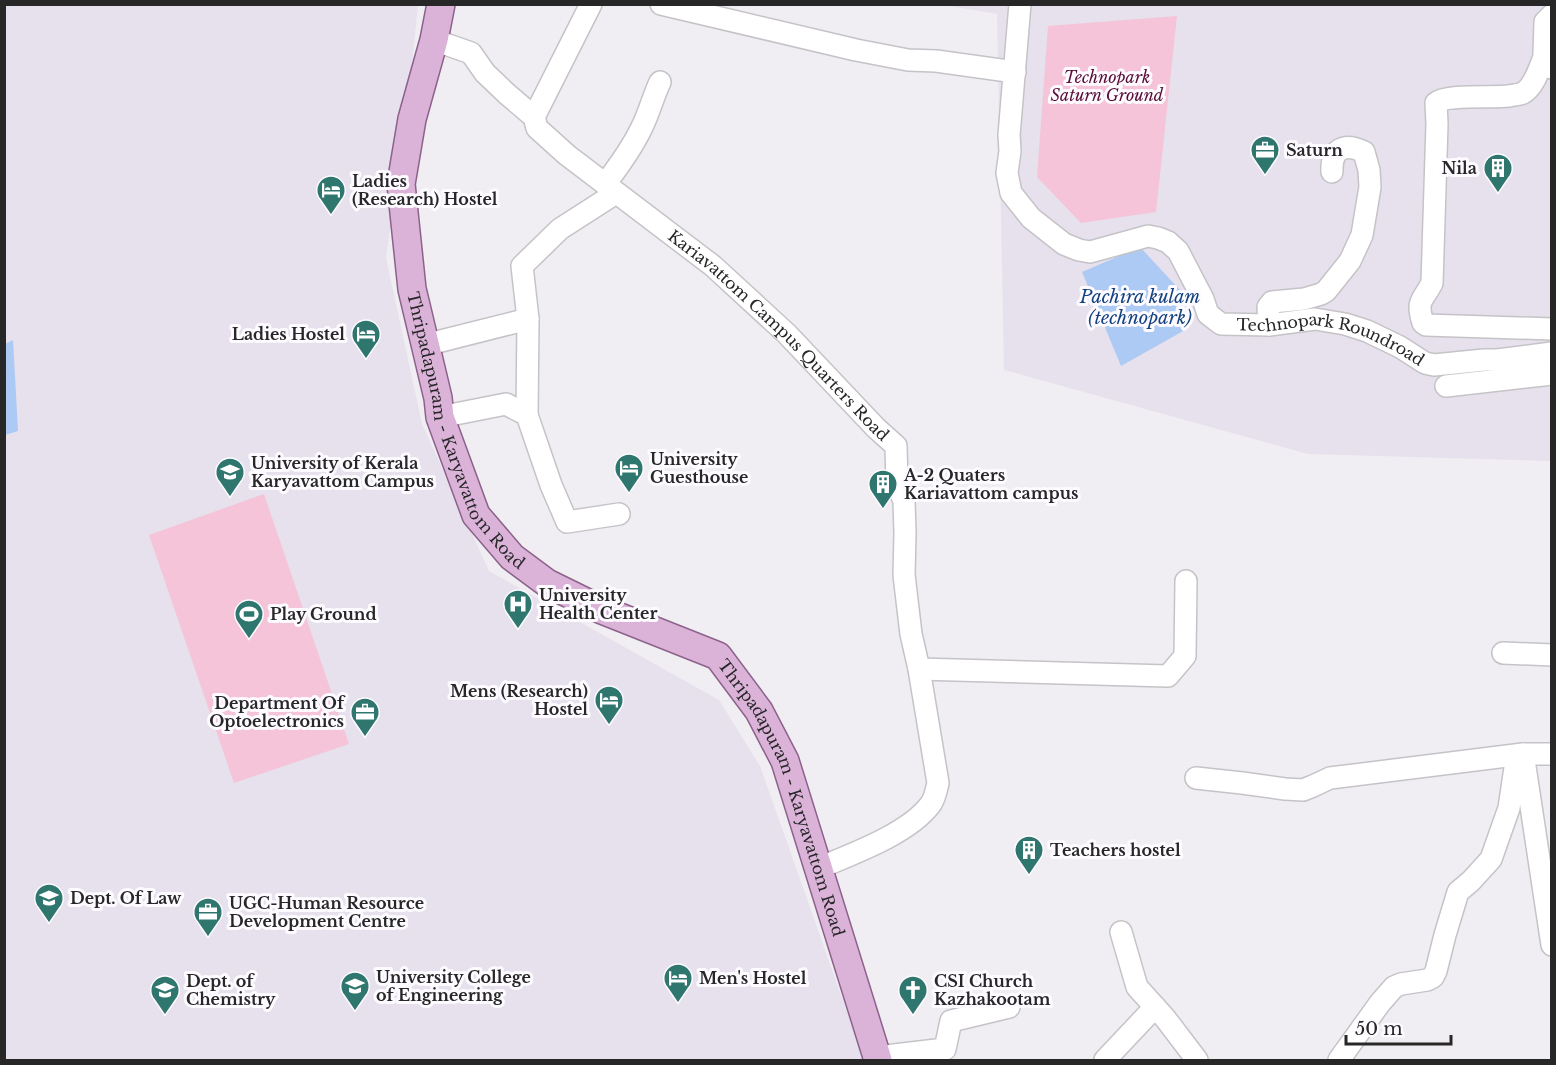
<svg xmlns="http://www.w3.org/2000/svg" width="1556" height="1065" viewBox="0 0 1556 1065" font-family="'Libre Baskerville',serif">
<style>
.built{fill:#e6e1ec}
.green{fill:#f5c4d8}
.water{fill:#accaf4}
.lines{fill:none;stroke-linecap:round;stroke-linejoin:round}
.minor-casing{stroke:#c5c3c7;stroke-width:24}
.major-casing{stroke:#8c628b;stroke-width:30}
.minor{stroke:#fff;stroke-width:21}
.major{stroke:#dbb3d9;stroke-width:27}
.labels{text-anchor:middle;stroke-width:6;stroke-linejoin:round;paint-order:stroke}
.park-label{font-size:16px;font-style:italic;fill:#580c36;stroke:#fdfbff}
.poi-label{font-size:16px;font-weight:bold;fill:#272728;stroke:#fdfbff;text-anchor:start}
.street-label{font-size:16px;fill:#272728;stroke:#fdfbff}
.water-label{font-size:18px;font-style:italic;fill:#13427e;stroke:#fdfbff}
</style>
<rect width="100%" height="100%" fill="#f0eef2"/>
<!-- built -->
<g class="built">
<path d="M5 5H418L411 74 386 258 422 424 489 571 719 700 760 766 864 1060H5Z"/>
<path d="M943 5H1551V461L1308 454 1004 370 997 14Z"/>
</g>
<!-- green -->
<g class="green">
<path d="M1177 16 1156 212 1081 223 1037 177 1048 26Z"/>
<path d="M264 494 349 744 234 783 149 535Z"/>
</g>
<!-- water -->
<g class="water">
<path d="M1140 247 1180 290 1185 330 1121 366 1082 272Z"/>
<path d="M13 340 18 431 5 435V344Z"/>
</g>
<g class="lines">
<!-- minor casing -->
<g class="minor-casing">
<g id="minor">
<path d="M661 4 856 50 908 60 936 61 1015 72"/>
<path id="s1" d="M1020 4 1009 135 1010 151 1007 173 1011 193 1031 218 1064 244 1079 250 1090 252 1148 236 1158 238 1168 242 1178 251 1203 299 1208 314 1221 324 1269 325 1315 319 1345 324 1367 331 1400 347 1425 363 1434 365 1484 360H1497L1552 353"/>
<path id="s2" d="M434 40 471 53 485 73 507 94 534 117 537 128 567 155 713 266 787 334 876 428 896 446 897 484 904 501 905 533 904 575 911 634 919 669 938 783C936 791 935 799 930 805 908 834 852 854 819 868"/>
<path d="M1544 57C1539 69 1534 87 1523 93 1519 95 1513 95 1509 96 1493 98 1446 94 1436 103L1437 124 1432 283C1422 302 1416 300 1423 323L1426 325 1552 329"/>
<path d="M1551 68 1545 61 1544 53 1545 22 1552 15"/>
<path d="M534 117 591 4"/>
<path d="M605 184C619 166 632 148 642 127 649 113 653 97 660 82"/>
<path d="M1269 325 1268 307 1272 302 1304 299 1321 294 1326 291 1350 261 1362 235 1370 187 1369 170 1364 152C1344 142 1331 149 1332 172"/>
<path d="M425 345 528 319"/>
<path d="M1446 386 1552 374"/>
<path d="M527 415 528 319 522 266 560 229 616 193"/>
<path d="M440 417 506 404 527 415 551 485 567 522 619 514"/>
<path d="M1503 653 1552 655"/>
<path d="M919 669 1168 676 1185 656 1186 581"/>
<path d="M1524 760 1552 945"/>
<path d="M1196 778 1242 783 1285 789 1303 790 1313 786 1330 778 1523 754H1552"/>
<path d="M1121 932 1137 987 1165 1018 1197 1060"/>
<path d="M877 1057 945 1049 951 1021 1009 1007"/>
<path d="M1105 1060 1155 1007"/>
<path d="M1339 1060 1380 1003 1394 987 1401 984 1427 980 1433 977 1436 971 1445 935 1458 892 1471 881 1491 859 1509 808 1516 761 1523 754"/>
</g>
</g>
<!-- major casing -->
<g class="major-casing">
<g id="major">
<path id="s3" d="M441 4 434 40 412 119 401 184 412 289 438 398 440 417 476 515 512 557 547 583 602 610 718 656 759 711 785 761 878 1060"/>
</g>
</g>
<!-- minor -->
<use href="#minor" class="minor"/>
<!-- major -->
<use href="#major" class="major"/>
</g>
<!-- icons -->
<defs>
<g id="office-pin" transform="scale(1.5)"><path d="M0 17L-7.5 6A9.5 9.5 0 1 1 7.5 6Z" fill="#2f766e" stroke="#fdfbff"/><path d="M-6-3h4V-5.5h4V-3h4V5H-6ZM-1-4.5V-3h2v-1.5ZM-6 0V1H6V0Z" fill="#fff"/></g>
<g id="building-pin" transform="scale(1.5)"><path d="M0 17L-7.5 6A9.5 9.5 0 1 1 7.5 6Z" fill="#2f766e" stroke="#fdfbff"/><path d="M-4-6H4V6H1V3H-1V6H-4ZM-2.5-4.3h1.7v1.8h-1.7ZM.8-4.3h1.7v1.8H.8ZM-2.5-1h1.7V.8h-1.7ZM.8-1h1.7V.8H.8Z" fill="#fff"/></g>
<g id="hotel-pin" transform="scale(1.5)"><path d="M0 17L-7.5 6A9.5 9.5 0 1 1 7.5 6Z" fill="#2f766e" stroke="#fdfbff"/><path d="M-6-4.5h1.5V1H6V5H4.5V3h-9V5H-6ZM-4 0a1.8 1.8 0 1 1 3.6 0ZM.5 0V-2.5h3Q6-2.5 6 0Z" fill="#fff"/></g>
<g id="university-pin" transform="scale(1.5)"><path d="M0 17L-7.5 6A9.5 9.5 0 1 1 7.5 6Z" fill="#2f766e" stroke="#fdfbff"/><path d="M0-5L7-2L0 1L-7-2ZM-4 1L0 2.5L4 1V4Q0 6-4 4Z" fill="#fff"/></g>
<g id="hospital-pin" transform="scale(1.5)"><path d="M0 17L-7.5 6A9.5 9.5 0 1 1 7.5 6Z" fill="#2f766e" stroke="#fdfbff"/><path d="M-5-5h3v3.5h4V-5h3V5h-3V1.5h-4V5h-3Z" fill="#fff"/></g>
<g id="stadium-pin" transform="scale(1.5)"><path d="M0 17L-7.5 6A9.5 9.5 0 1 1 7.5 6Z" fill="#2f766e" stroke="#fdfbff"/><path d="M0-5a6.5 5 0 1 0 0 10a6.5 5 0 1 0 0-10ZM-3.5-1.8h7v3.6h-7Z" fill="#fff"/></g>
<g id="church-pin" transform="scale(1.5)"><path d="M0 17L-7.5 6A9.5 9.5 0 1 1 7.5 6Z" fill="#2f766e" stroke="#fdfbff"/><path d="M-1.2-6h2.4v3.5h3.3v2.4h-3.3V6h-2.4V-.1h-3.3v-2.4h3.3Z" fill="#fff"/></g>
</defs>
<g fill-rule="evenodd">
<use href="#office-pin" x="1265" y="150"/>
<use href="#building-pin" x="1498" y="168"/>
<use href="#hotel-pin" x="331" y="190"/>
<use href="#hotel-pin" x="366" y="334"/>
<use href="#hotel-pin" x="629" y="468"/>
<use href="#university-pin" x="230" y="472"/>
<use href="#building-pin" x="883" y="484"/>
<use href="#hospital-pin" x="518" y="604"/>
<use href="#stadium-pin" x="249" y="614"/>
<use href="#hotel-pin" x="609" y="700"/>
<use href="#office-pin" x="365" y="712"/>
<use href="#building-pin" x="1029" y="850"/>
<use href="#university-pin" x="49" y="898"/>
<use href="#office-pin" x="208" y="912"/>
<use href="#hotel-pin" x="678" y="978"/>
<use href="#university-pin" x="355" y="986"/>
<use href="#university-pin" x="165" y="990"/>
<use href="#church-pin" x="913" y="990"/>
</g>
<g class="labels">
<!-- park labels -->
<g class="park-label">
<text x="1107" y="83">Technopark<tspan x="1107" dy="18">Saturn Ground</tspan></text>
</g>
<!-- poi labels -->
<g class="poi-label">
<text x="1286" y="156">Saturn</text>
<text x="1477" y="174" text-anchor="end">Nila</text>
<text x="352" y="187">Ladies<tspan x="352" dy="18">(Research) Hostel</tspan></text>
<text x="345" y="340" text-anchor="end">Ladies Hostel</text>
<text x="650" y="465">University<tspan x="650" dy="18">Guesthouse</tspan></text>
<text x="251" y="469">University of Kerala<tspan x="251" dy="18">Karyavattom Campus</tspan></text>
<text x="904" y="481">A-2 Quaters<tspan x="904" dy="18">Kariavattom campus</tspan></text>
<text x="539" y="601">University<tspan x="539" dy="18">Health Center</tspan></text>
<text x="270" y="620">Play Ground</text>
<text x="588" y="697" text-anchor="end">Mens (Research)<tspan x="588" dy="18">Hostel</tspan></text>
<text x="344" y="709" text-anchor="end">Department Of<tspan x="344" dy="18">Optoelectronics</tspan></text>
<text x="1050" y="856">Teachers hostel</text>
<text x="70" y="904">Dept. Of Law</text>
<text x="229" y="909">UGC-Human Resource<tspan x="229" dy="18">Development Centre</tspan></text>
<text x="376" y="983">University College<tspan x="376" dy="18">of Engineering</tspan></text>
<text x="699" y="984">Men's Hostel</text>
<text x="186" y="987">Dept. of<tspan x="186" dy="18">Chemistry</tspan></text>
<text x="934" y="987">CSI Church<tspan x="934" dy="18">Kazhakootam</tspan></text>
</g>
<!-- street labels -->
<g class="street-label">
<text dy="6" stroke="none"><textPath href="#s2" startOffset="460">Kariavattom Campus Quarters Road</textPath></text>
<text dy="6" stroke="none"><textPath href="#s1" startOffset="586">Technopark Roundroad</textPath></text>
<text dy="6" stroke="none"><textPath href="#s3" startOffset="444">Thripadapuram - Karyavattom Road</textPath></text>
<text dy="6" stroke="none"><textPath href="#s3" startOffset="968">Thripadapuram - Karyavattom Road</textPath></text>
</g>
<!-- water labels -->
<g class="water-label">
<text x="1140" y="303">Pachira kulam<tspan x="1140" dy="21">(technopark)</tspan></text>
</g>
</g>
<!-- border -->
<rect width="1556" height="1065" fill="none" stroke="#272728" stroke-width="12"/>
<!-- scale -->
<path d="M1346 1035v9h105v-9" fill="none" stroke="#272728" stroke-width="3"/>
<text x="1355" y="1035" font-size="18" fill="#272728" stroke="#fdfbff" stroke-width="4.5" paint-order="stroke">50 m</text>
</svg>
